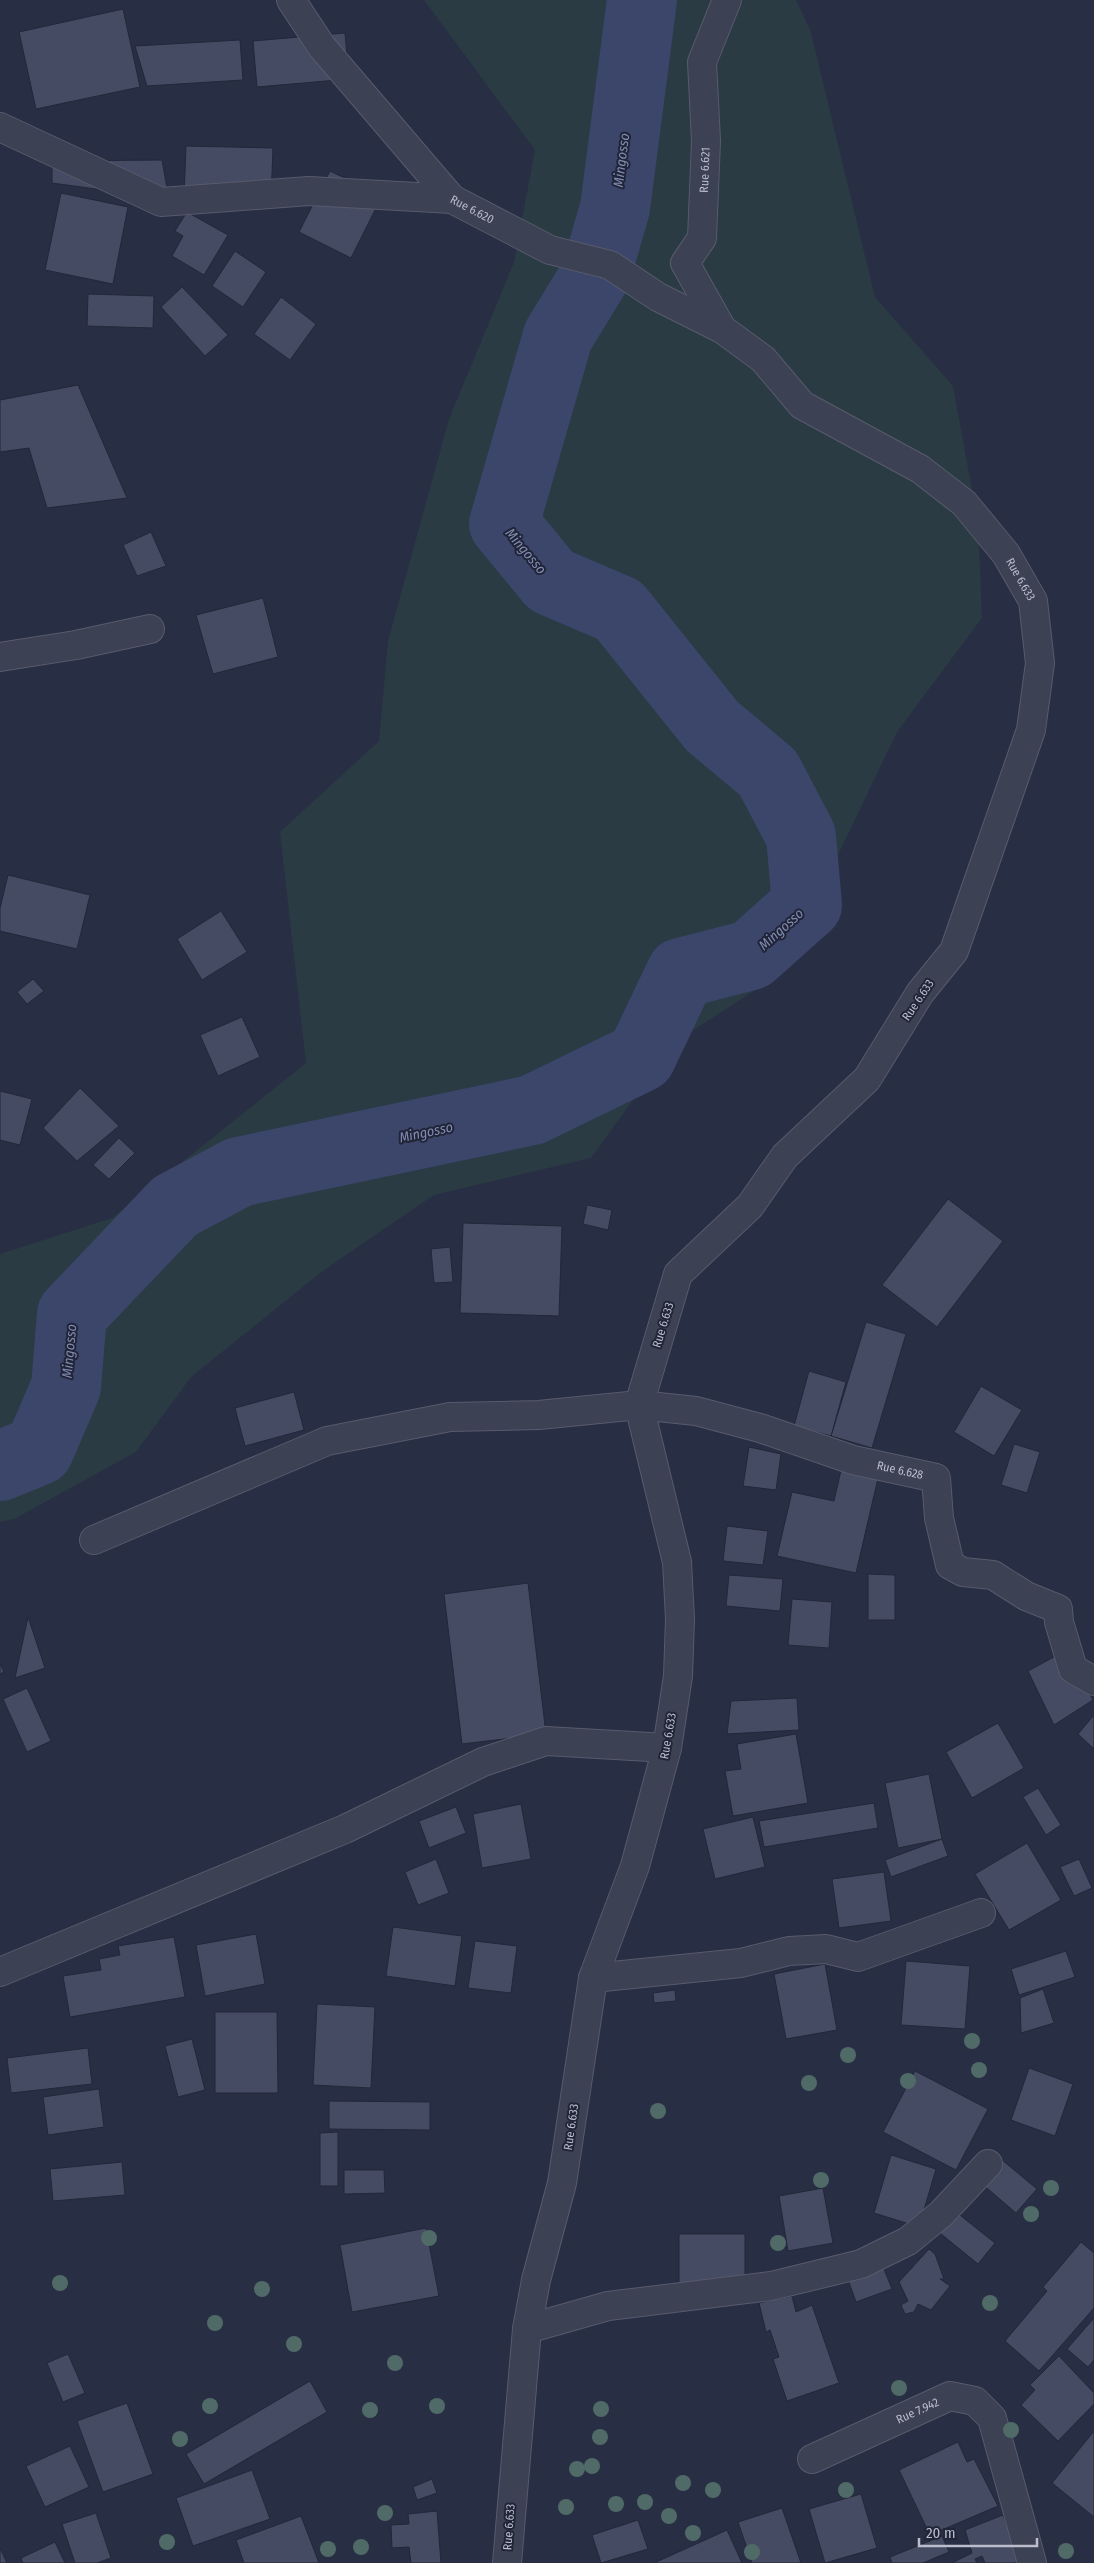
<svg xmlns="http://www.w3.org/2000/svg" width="1094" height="2563" viewBox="0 0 1094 2563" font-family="'Fira Sans Condensed',sans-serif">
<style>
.green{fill:#2a3b44}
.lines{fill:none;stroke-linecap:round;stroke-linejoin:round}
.river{stroke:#3c456a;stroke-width:70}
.building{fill:#444b63;stroke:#23273a}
.minor-casing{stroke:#585b6d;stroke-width:30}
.minor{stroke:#3c4153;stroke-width:28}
.tree{fill:#506b67}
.labels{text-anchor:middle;stroke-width:4;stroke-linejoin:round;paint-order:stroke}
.street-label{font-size:12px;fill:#babdcc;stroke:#212538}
.water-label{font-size:14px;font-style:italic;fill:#828cb2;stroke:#212538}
</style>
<rect width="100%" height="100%" fill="#282e43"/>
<!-- green -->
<path class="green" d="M424 0H796L810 29 875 297 953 386 978 522 982 618 897 732 838 855 788 969 675 1042 591 1158 434 1195 324 1270 191 1377 136 1452 14 1519 0 1522V1254L112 1218 306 1063 280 832 379 741 388 641 449 419 514 262 535 150Z"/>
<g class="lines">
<!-- river -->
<path class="river" d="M0 1466 39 1450 66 1387 72 1314 175 1206 239 1172 532 1110 641 1057 681 973 751 955 807 905 801 836 768 773 712 726 619 610 551 581 504 524 558 336 596 274 615 208 642 0"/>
</g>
<!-- building -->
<g class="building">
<path d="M123 9 140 87 36 109 19 32Z"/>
<path d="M345 33 349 79 257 87 253 41Z"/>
<path d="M240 40 243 80 147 86 135 46Z"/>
<path d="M186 146 273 148 271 199 184 197Z"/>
<path d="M162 160 169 199 52 183V161Z"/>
<path d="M330 171 382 196 351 258 299 232Z"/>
<path d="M61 193 128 207 113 284 45 270Z"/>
<path d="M187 212 228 235 204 275 172 256 183 236 175 231Z"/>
<path d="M235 251 266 272 243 307 212 286Z"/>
<path d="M182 287 228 335 205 356 161 307Z"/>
<path d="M88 294 154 296 153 328 87 326Z"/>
<path d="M281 297 316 324 290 360 254 334Z"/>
<path d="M78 385 127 498 47 508 29 448 0 452V400Z"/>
<path d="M151 532 166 566 137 576 123 545Z"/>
<path d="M263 598 278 657 213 674 196 615Z"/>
<path d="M8 875 90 895 77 949 0 931V908Z"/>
<path d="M221 911 247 952 202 980 177 939Z"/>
<path d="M33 979 44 991 27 1004 17 992Z"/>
<path d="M242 1017 260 1057 218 1076 200 1035Z"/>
<path d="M80 1088 119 1126 77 1161 43 1128Z"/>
<path d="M0 1091 32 1099 20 1145 0 1140Z"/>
<path d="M119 1138 135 1153 109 1179 93 1165Z"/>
<path d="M948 1199 1003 1241 937 1327 882 1285Z"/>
<path d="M587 1205 612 1210 608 1230 583 1224Z"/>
<path d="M463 1223 562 1226 559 1316 460 1313Z"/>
<path d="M450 1247 453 1282 434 1283 431 1249Z"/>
<path d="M866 1322 906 1334 872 1448 831 1436Z"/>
<path d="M809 1371 846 1382 831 1436 794 1426Z"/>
<path d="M981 1386 1022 1410 994 1456 954 1432Z"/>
<path d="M294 1392 304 1430 245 1446 235 1408Z"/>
<path d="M1014 1444 1040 1452 1027 1493 1001 1485Z"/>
<path d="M749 1447 781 1454 776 1490 743 1486Z"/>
<path d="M842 1466 879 1474 856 1573 777 1556 792 1492 834 1501Z"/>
<path d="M727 1526 768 1531 763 1565 723 1561Z"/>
<path d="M868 1574 895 1575V1620H868Z"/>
<path d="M729 1575 783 1579 780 1611 726 1606Z"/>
<path d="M528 1583 546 1734 462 1744 444 1594Z"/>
<path d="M792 1599 832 1602 829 1648 788 1645Z"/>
<path d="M28 1617 45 1668 15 1678Z"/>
<path d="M1065 1651 1093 1700 1054 1725 1028 1671Z"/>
<path d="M0 1663 4 1672 0 1674Z"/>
<path d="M27 1688 51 1741 27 1752 3 1699Z"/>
<path d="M797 1698 799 1730 727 1734 731 1701Z"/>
<path d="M1094 1715V1749L1078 1734Z"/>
<path d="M998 1723 1024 1768 972 1798 946 1752Z"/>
<path d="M796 1734 808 1803 733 1816 725 1771 741 1769 737 1744Z"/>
<path d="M929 1774 942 1839 898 1848 885 1783Z"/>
<path d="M1038 1788 1061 1825 1046 1835 1023 1797Z"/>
<path d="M874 1803 878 1828 764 1847 759 1821Z"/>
<path d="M521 1804 531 1859 482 1868 473 1814Z"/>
<path d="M456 1807 466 1833 429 1848 419 1821Z"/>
<path d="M753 1817 765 1867 715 1879 703 1829Z"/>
<path d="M942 1839 948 1856 891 1877 885 1860Z"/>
<path d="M1027 1843 1061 1900 1009 1930 975 1874Z"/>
<path d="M436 1859 449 1893 418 1905 405 1872Z"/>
<path d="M1079 1859 1092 1888 1074 1896 1060 1867Z"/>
<path d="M884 1872 891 1921 839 1928 832 1879Z"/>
<path d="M393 1927 462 1936 455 1986 386 1976Z"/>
<path d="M256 1934 265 1984 205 1996 196 1945Z"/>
<path d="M174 1937 185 1997 70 2017 63 1976 101 1970 99 1959 120 1955 118 1946Z"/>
<path d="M475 1941 517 1946 511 1993 468 1988Z"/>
<path d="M1066 1951 1075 1977 1019 1995 1011 1969Z"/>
<path d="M906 1961 970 1966 965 2029 901 2025Z"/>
<path d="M825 1964 837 2030 786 2039 774 1974Z"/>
<path d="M1043 1989 1054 2023 1021 2033 1020 1998Z"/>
<path d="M675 1990 676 2001 654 2003 653 1993Z"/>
<path d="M317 2004 375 2007 371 2088 313 2085Z"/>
<path d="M215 2012H277L278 2093H215Z"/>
<path d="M192 2039 205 2090 178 2097 165 2046Z"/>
<path d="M88 2048 92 2084 11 2093 7 2058Z"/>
<path d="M1029 2068 1073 2084 1055 2136 1011 2120Z"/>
<path d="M915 2071 988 2109 956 2170 883 2132Z"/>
<path d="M99 2089 104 2127 48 2135 43 2097Z"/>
<path d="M329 2101 430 2102V2130L329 2129Z"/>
<path d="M338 2132V2186H320V2133Z"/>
<path d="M891 2155 936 2169 919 2227 874 2213Z"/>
<path d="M1001 2159 1037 2189 1016 2213 981 2183Z"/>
<path d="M122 2162 125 2195 53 2201 50 2169Z"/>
<path d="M344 2170H384L385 2193 344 2194Z"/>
<path d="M823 2188 833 2243 788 2251 779 2196Z"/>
<path d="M951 2208 995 2243 978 2264 935 2229Z"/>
<path d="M426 2228 439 2296 352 2312 340 2245Z"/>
<path d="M679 2234H745V2284L679 2285Z"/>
<path d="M1081 2242 1094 2253V2308L1039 2371 1005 2341 1047 2291 1043 2287Z"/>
<path d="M929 2249 935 2254 944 2279H940L950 2286 931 2310 918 2304 914 2312 905 2314 901 2305 908 2301 899 2282Z"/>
<path d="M882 2264 892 2289 856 2302 847 2277Z"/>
<path d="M792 2296 796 2312 812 2305 839 2383 787 2401 773 2359 779 2357 770 2330 766 2332 759 2303Z"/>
<path d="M1094 2318V2360L1088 2367 1067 2349Z"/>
<path d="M68 2354 85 2393 63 2402 47 2363Z"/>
<path d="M1059 2356 1094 2393V2404L1058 2441 1021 2405 1035 2390 1030 2385Z"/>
<path d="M310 2381 327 2412 204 2484 186 2454Z"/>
<path d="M127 2403 153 2474 103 2492 77 2421Z"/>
<path d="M1094 2431V2517L1052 2483Z"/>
<path d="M958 2442 967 2462 974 2459 998 2506 930 2535 899 2470Z"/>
<path d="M70 2446 89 2487 45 2507 26 2466Z"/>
<path d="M252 2470 270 2519 193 2546 176 2498Z"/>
<path d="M432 2479 437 2493 417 2500 413 2487Z"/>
<path d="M861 2494 877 2548 825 2563 809 2509Z"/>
<path d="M782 2508 801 2563H752L738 2522Z"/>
<path d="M437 2511 441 2563H411L409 2547 392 2548 391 2525 409 2524 408 2514Z"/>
<path d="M96 2513 111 2558 97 2563H75L62 2524Z"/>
<path d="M1003 2515 1014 2544 1018 2561 1015 2563H985L982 2556 975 2559 977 2563H952L972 2553 965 2530Z"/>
<path d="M301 2516 319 2563H244L236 2540Z"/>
<path d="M638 2520 648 2549 601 2563 592 2535Z"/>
<path d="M727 2530 742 2563H654Z"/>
<path d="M942 2536 949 2552 923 2563H892L890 2557Z"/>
<path d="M55 2542 65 2563H23L21 2558Z"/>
<path d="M0 2548 7 2563H0Z"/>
</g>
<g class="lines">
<!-- minor casing -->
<g class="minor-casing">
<g id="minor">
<path id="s1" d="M291 0 322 47 452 199 550 250 610 265 658 297 722 329 763 359 802 405 920 469 964 503 1006 554 1033 601 1040 663 1031 730 954 951 920 993 867 1079 785 1156 750 1206 678 1274 639 1405 677 1562 680 1619 678 1676 667 1748 635 1866 593 1978 562 2183 536 2280 527 2329 507 2563"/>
<path d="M0 127 161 202 309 191 452 199"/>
<path id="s2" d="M722 329 685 263 702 238 706 141 702 62 727 0"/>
<path d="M0 657 76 645 150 629"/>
<path id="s3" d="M94 1540 327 1441 450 1417 539 1415 639 1405 696 1411 760 1428 853 1460 936 1478 939 1518 950 1565 963 1572 993 1575 1026 1596 1058 1609 1059 1622 1073 1669 1094 1681"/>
<path d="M0 1972 345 1829 483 1762 546 1741 667 1748"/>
<path d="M593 1978 741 1963 789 1951 826 1949 858 1957 981 1913"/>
<path d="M527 2329 608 2306 771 2286 861 2264 908 2241 941 2214 988 2164"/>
<path id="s4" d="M812 2459 950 2396 975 2401 992 2418 1032 2563"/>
</g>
</g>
<!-- minor -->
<use href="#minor" class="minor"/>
</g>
<!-- trees -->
<g class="tree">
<circle cx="972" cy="2041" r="8"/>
<circle cx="848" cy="2055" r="8"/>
<circle cx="979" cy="2070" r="8"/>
<circle cx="908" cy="2081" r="8"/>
<circle cx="809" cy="2083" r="8"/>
<circle cx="658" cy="2111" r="8"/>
<circle cx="821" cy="2180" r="8"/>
<circle cx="1051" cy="2188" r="8"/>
<circle cx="1031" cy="2214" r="8"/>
<circle cx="429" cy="2238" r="8"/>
<circle cx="778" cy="2243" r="8"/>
<circle cx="60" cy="2283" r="8"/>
<circle cx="262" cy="2289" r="8"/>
<circle cx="990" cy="2303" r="8"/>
<circle cx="215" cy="2323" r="8"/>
<circle cx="294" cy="2344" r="8"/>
<circle cx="395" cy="2363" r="8"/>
<circle cx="899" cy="2388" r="8"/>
<circle cx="210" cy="2406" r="8"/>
<circle cx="437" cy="2406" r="8"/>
<circle cx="601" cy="2409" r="8"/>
<circle cx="370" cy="2410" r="8"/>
<circle cx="1011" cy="2430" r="8"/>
<circle cx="600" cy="2437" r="8"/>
<circle cx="180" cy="2439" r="8"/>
<circle cx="592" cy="2466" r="8"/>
<circle cx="577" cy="2469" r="8"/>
<circle cx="683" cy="2483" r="8"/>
<circle cx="713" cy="2490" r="8"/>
<circle cx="846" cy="2490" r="8"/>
<circle cx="645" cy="2502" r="8"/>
<circle cx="616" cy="2504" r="8"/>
<circle cx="566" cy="2507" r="8"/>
<circle cx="385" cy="2513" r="8"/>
<circle cx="669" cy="2516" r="8"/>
<circle cx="693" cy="2533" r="8"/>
<circle cx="167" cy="2542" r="8"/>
<circle cx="361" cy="2547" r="8"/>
<circle cx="328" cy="2549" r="8"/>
<circle cx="1066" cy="2551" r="8"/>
<circle cx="752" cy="2552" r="8"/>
</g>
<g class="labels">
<!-- street labels -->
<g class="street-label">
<text dy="4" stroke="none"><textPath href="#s2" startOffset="174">Rue 6.621</textPath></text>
<text dy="4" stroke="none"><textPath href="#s1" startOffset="279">Rue 6.620</textPath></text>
<text dy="4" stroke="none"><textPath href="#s1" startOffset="954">Rue 6.633</textPath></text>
<text transform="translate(918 1000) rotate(-56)" y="4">Rue 6.633</text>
<text transform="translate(663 1325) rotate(-73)" y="4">Rue 6.633</text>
<text dy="4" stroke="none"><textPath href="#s3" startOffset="838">Rue 6.628</textPath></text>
<text transform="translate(668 1736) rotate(-80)" y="4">Rue 6.633</text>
<text transform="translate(571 2127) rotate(-82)" y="4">Rue 6.633</text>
<text dy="4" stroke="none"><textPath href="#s4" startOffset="116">Rue 7.942</textPath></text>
<text transform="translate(509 2527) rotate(-86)" y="4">Rue 6.633</text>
</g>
<!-- water labels -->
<g class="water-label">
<text transform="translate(621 160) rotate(-83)" y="5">Mingosso</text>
<text transform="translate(526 551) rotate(50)" y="5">Mingosso</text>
<text transform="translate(781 929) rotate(-42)" y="5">Mingosso</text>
<text transform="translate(426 1132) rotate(-12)" y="5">Mingosso</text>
<text transform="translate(69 1351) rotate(-85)" y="5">Mingosso</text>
</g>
</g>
<!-- scale -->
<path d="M919 2538v8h118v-8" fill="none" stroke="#babdcc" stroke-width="2.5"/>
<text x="926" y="2538" font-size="15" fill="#babdcc" stroke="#212538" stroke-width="4" paint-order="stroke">20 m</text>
</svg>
